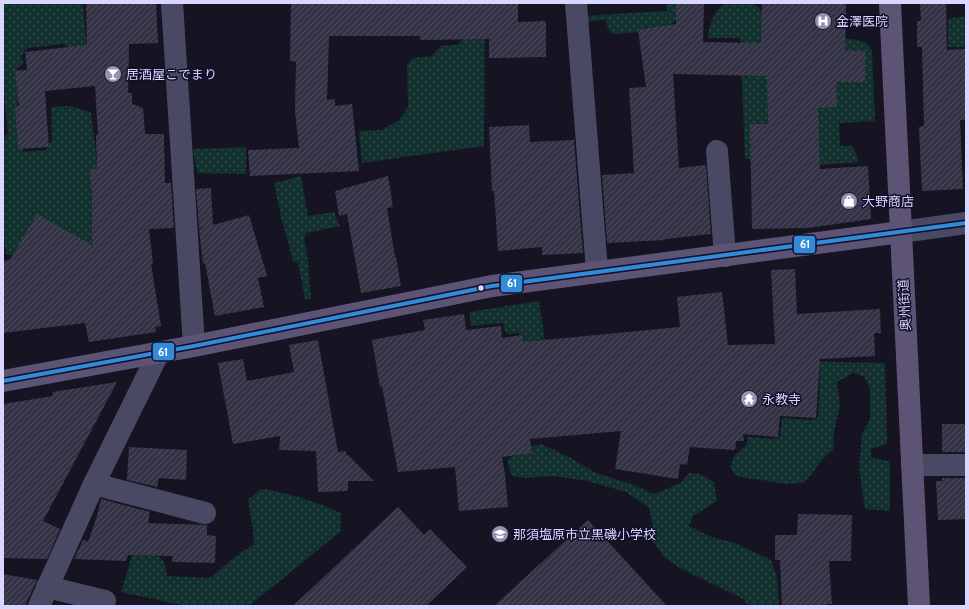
<svg xmlns="http://www.w3.org/2000/svg" width="969" height="609" viewBox="0 0 969 609" font-family="Cabin,'Noto Sans JP',sans-serif">
<style>
.grass{fill:url(#grass-dots)}
.building{fill:url(#building-hatch)}
.lines{fill:none;stroke-linecap:round;stroke-linejoin:round}
.minor{stroke:#494964;stroke-width:22}
.major{stroke:#5d5375;stroke-width:22}
.bus-1-casing{stroke:#110e29;stroke-width:7}
.bus-1{stroke:#338bd7;stroke-width:4}
.bus-dot{fill:#d9d6ff;stroke:#110e29;stroke-width:1.5}
.labels{text-anchor:middle;stroke-width:3;stroke-linejoin:round;paint-order:stroke}
.poi-label{font-size:13px;fill:#d9d6ff;stroke:#110e29;text-anchor:start}
.street-label{font-size:13px;fill:#d9d6ff;stroke:#110e29}
.line-badge{stroke:#110e29;stroke-width:1.5}
.badge-label{font-size:11px;text-anchor:middle;font-weight:bold;fill:#fff}
</style>
<defs>
<pattern id="grass-dots" width="8" height="8" patternUnits="userSpaceOnUse"><rect width="8" height="8" fill="#12302e"/><path d="M2 2h.1M6 6h.1" fill="none" stroke="#344d4d" stroke-width="1.8" stroke-linecap="round"/></pattern>
<pattern id="building-hatch" width="6" height="6" patternUnits="userSpaceOnUse"><rect width="6" height="6" fill="#343245"/><path d="M-1 1l2-2M0 6l6-6M5 7l2-2" fill="none" stroke="#514f61"/></pattern>
</defs>
<rect width="100%" height="100%" fill="#161423"/>
<!-- grass -->
<g class="grass">
<path d="M3 3H83L87 50H74L63 44 27 48 21 56 23 64 17 68 21 99 17 102 23 152 46 150 52 141 51 107 70 106 91 112 97 164 100 240 80 247 49 265 6 254 3 230V137L8 134 3 84Z"/>
<path d="M666 3H676V21L665 28 655 31 612 34 608 29 606 20 580 22 581 16 667 11Z"/>
<path d="M725 3H751L757 6 765 15 805 37 852 39 867 43 872 51 875 121 839 123 840 146H852L858 158V162L822 165 804 160 745 159 740 38H707C711 23 712 13 725 3Z"/>
<path d="M966 16V47H948V19Z"/>
<path d="M485 27 484 146 362 163 359 131 382 130 399 120 408 107 407 65 413 58 432 56 440 46 457 45 464 38Z"/>
<path d="M246 147V174L197 173 193 149Z"/>
<path d="M301 176 308 216 334 212 340 226 306 233 304 239 308 260 311 299H305L298 263 293 261 281 217 274 183Z"/>
<path d="M539 301 545 341 528 381 519 333 506 334 503 323 471 326 469 312Z"/>
<path d="M682 359 885 363 887 444 871 449V458L890 461V511L865 509 859 468 862 434 870 420V389L865 377 853 373 837 382 840 406 834 432 833 450 824 458 805 482 787 484 736 476 730 468 734 456 746 445 748 437 773 439 780 436 782 418 813 420 818 418 820 369 760 367Z"/>
<path d="M541 444 571 458 594 472 631 484 654 494 681 483 689 473 700 474 714 482 717 501 693 516 689 526 711 537 732 542 771 560 777 577 779 606H749L743 599 678 567 663 556 651 538 653 525 649 508 626 492 588 481 554 476 525 478 512 476 507 460 524 449Z"/>
<path d="M261 489C290 493 314 501 341 513V531L249 606H186L121 592 134 549 154 551 165 564 167 576 210 578 232 559 254 544 253 529 248 500Z"/>
</g>
<!-- building -->
<g class="building">
<path d="M86 3H156L158 43 129 44 128 93H132V104L143 108 145 134H164L165 183H171L174 228 149 229 153 263 151 264 161 326 155 327 156 332 89 342 85 323 3 333V261L10 260 37 214 92 245V194L90 169H97L96 135H98L95 86 45 91 49 147 18 149 15 106H19L15 71 27 70 25 52 87 45Z"/>
<path d="M291 3H518V22L546 21V57L489 58V39L420 40V36H329L327 100 335 99V106L352 104 359 171 250 176 248 150 299 148 295 111 296 62 290 61Z"/>
<path d="M676 3H704L703 42 761 43 762 3H846L845 51H865V82H836L837 107 818 108 820 169 868 166 871 219 808 228 752 229 750 124H768L767 76 673 74 679 168 706 165 711 234 665 239V240L607 243 602 175 634 173 629 88 646 87 638 30 676 24Z"/>
<path d="M920 3H946L947 50 966 49V120H960L963 189 922 191 919 127 924 126 922 47H917V21H921Z"/>
<path d="M529 125 530 142 574 140 583 253 542 255V247L498 251 494 191H492L489 127Z"/>
<path d="M388 176 393 207 387 208 395 257H396L401 286 361 293 347 214 339 216 335 191Z"/>
<path d="M211 188 213 225 249 215 267 276 258 278 264 307 215 316 205 263 203 264 199 229 205 228H199L196 189Z"/>
<path d="M795 269 797 314 880 309 881 333H874L875 356 820 359 816 418 780 416 778 437 743 434 744 441H736L735 450 690 447 687 465 680 464 678 479 615 469 621 431 530 439 532 453 502 457 505 475 508 507 459 511 455 467 398 472 382 386 380 387 372 340 425 330 423 320 464 314 466 330 501 326 502 338 522 335 523 342 680 327 677 297 722 292 728 345 775 344 771 270Z"/>
<path d="M318 340 338 452 346 451V455H348L374 481H348V491L318 492 316 451 279 450 280 436 233 444 218 363 243 359 247 381 294 372 289 345Z"/>
<path d="M117 382 43 521 60 529 47 559 3 558V404L53 396 52 392Z"/>
<rect x="942" y="424" width="24" height="28"/>
<path d="M129 447 187 450 186 480 159 478 157 487 127 480Z"/>
<path d="M942 478H966V519L938 520 936 481H942Z"/>
<path d="M101 499 150 512 148 523 207 525V535L216 536 215 563 172 562 173 556 128 555 126 561 74 559 83 540 88 542 97 516Z"/>
<path d="M398 507 424 535 430 529 467 567 426 606H293Z"/>
<path d="M798 514 852 515 851 561H829L832 604H827V606H782L780 560H775V535H797Z"/>
<path d="M588 520 667 606H494Z"/>
<path d="M3 574 37 580 25 606H3Z"/>
</g>
<g class="lines">
<!-- minor -->
<g class="minor">
<path d="M172 3 194 346"/>
<path d="M576 3 597 271"/>
<path d="M717 151 725 256"/>
<path d="M901 232 966 223"/>
<path d="M912 465H966"/>
<path d="M94 484 205 513"/>
<path d="M47 587 105 601"/>
<path d="M39 606 94 484 159 352"/>
</g>
<!-- major -->
<g class="major">
<path d="M890 3 919 606"/>
<path d="M3 381 194 346 492 286 901 232"/>
</g>
<!-- bus-1 casing -->
<g class="bus-1-casing">
<path id="bus-1" d="M3 381 194 346 492 286 966 223"/>
</g>
<!-- bus-1 -->
<use href="#bus-1" class="bus-1"/>
</g>
<!-- icons -->
<defs>
<g id="hospital-disc" transform="scale(0.9)"><circle r="9.5" fill="#9592b2" stroke="#110e29"/><path d="M-5-5h3v3.5h4V-5h3V5h-3V1.5h-4V5h-3Z" fill="#fff"/></g>
<g id="bar-disc" transform="scale(0.9)"><circle r="9.5" fill="#9592b2" stroke="#110e29"/><path d="M-6-5H6L.8 .8V4.5H3.5V6h-7V4.5H-.8V.8Z" fill="#fff"/></g>
<g id="shop-disc" transform="scale(0.9)"><circle r="9.5" fill="#9592b2" stroke="#110e29"/><path d="M-5-2.5h2.3a2.7 3.5 0 0 1 5.4 0H5L5.5 6h-11ZM-1.5-2.5h3a1.5 2.3 0 0 0-3 0Z" fill="#fff"/></g>
<g id="temple-disc" transform="scale(0.9)"><circle r="9.5" fill="#9592b2" stroke="#110e29"/><path d="M0-6L5-2H3V0L6.5 2.5H4V6H1.5V3h-3V6H-4V2.5H-6.5L-3 0V-2H-5Z" fill="#fff"/></g>
<g id="school-disc" transform="scale(0.9)"><circle r="9.5" fill="#9592b2" stroke="#110e29"/><path d="M0-5L7-2L0 1L-7-2ZM-4 1L0 2.5L4 1V4Q0 6-4 4Z" fill="#fff"/></g>
</defs>
<g fill-rule="evenodd">
<use href="#hospital-disc" x="823" y="21"/>
<use href="#bar-disc" x="113" y="74"/>
<use href="#shop-disc" x="849" y="201"/>
<use href="#temple-disc" x="749" y="399"/>
<use href="#school-disc" x="500" y="534"/>
</g>
<!-- markers -->
<circle class="bus-dot" cx="481" cy="288" r="3.5"/>
<g class="labels">
<!-- poi labels -->
<g class="poi-label">
<text x="836" y="26">金澤医院</text>
<text x="126" y="79">居酒屋こでまり</text>
<text x="862" y="206">大野商店</text>
<text x="762" y="404">永教寺</text>
<text x="513" y="539">那須塩原市立黒磯小学校</text>
</g>
<!-- street labels -->
<g class="street-label">
<text transform="translate(904 305) rotate(-93)" y="5">奥州街道</text>
</g>
</g>
<g class="line-badge">
<rect x="793" y="235" width="23" height="19" rx="4" fill="#338bd7"/>
<rect x="500" y="274" width="23" height="19" rx="4" fill="#338bd7"/>
<rect x="152" y="342" width="23" height="19" rx="4" fill="#338bd7"/>
</g>
<g class="badge-label">
<text x="805" y="248">61</text>
<text x="512" y="287">61</text>
<text x="163" y="356">61</text>
</g>
<!-- border -->
<rect width="969" height="609" fill="none" stroke="#d9d6ff" stroke-width="8"/>
</svg>
